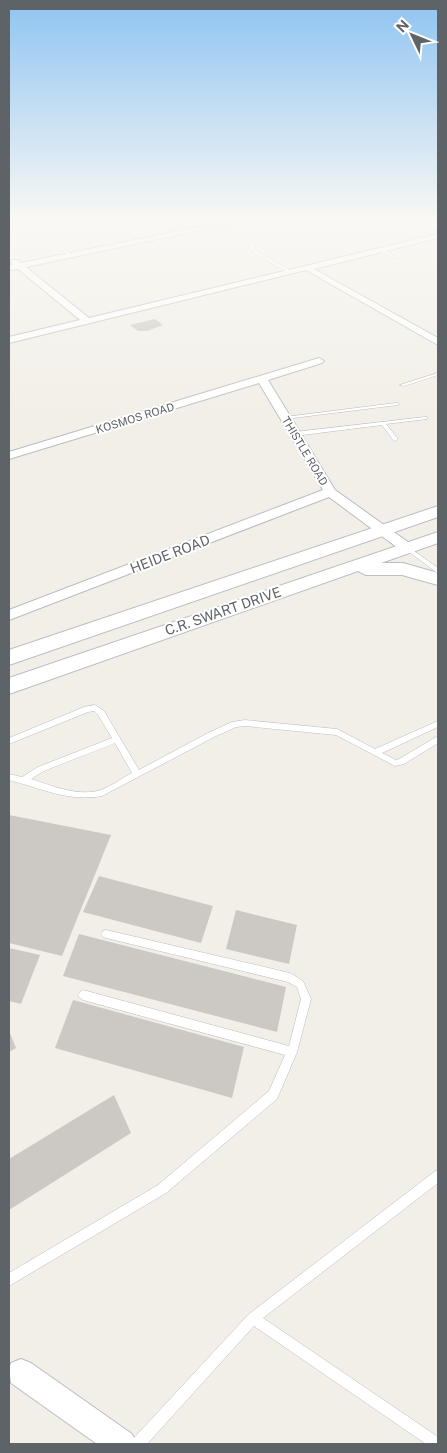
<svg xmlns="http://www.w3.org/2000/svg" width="447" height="1453" viewBox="0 0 447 1453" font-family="'Public Sans',sans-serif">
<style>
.building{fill:#ccc9c4}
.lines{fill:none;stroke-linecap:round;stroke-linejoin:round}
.lane-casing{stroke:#b9bdc1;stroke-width:1}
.street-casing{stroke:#b9bdc1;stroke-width:2}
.secondary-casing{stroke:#babec3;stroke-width:2}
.lane{fill:#fff;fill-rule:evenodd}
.street{fill:#fff;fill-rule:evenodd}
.secondary{fill:#fff;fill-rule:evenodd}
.labels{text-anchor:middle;stroke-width:4;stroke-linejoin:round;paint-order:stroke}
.far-street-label{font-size:11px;fill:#5e6368;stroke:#fff}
.street-label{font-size:14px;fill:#5e6368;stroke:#fff}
</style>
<rect width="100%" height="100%" fill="#f1efe7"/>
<!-- building -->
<g class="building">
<path d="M155 319 163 325 147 331H138L130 325Z"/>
<path d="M9 815 111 835 62 956 9 943Z"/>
<path d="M99 876 213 906 201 943 83 912Z"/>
<path d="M236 910 297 925 289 964 226 949Z"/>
<path d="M79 934 286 987 277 1032 63 976Z"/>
<path d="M9 948 40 955 21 1004 9 1001Z"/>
<path d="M73 1000 244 1047 232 1098 55 1048Z"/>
<path d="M9 1031 16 1048 9 1052Z"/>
<path d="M114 1095 131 1133 9 1210V1159Z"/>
</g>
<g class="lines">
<!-- lane casing -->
<g class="lane-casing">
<g id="lane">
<path d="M43 228H45L71 255V257H69L43 230Z"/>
<path d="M251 243 254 244V248L256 251 291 271V273H289L254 253 250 248Z"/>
<path d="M379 249H381L399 258 396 259 379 251Z"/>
<path d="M438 373V375L404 386 400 385Z"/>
<path d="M396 403H398V405L285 419 283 418 285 417Z"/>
<path d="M425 417H427V419L386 424 398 439 395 441 393 440 382 425 295 436 292 434 295 432Z"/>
<path d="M407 546 438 568V573L436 572 405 549V547Z"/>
<path d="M95 705 104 711 139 770 208 733 232 722 245 720 337 729 375 749 438 721V727L382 753 396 760 399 759 438 736V743L404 764 395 766 336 735 245 726 236 727 214 737 102 796C67 802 41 788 9 780V774L22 777 38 767 112 738 98 715 94 711 88 712 9 744V738L84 707ZM115 743 132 773C122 778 112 786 101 790 79 797 52 786 31 779L44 771Z"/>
<path d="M106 930 290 973 303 981 311 999 297 1052 277 1099 166 1193 9 1286V1273L158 1185 269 1091 285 1055 83 1000 80 998 78 995 80 992 83 990 289 1046 301 999 297 987 288 982 106 938 103 937 101 934 103 931Z"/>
<path d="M438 1170V1183L263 1318 438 1437V1444H426L254 1326 147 1444H131L133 1439 249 1314 434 1172Z"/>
</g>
</g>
<!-- street casing -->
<g class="street-casing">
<g id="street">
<path d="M243 218H257L26 267 89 318 438 234V238L314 269 438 338V345L306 270 9 343V337L80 320 18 269 9 270V266L13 265 11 262 12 260H18L21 263Z"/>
<path d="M319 358 324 361 322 363 268 380 335 490 412 545 414 548 412 551H402L329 497 9 620V610L323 490 259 383 9 459V452Z"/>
<path d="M21 1359 31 1363 132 1434 137 1444H97L11 1383 9 1369 11 1363Z"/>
</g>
</g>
<!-- secondary casing -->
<g class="secondary-casing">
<g id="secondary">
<path d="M409 218H422L438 225V232Z"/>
<path d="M438 506V517L9 665V650Z"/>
<path d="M438 532V543L381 563H403L438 573V585L402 575H366L358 571 9 694V678Z"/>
</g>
</g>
<!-- lane -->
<use href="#lane" class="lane"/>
<!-- street -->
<use href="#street" class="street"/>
<!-- secondary -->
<use href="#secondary" class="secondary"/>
</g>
<!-- sky -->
<linearGradient id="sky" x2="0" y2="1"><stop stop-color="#8fc4f1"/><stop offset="0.52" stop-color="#f9f8f4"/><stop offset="1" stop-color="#f9f8f4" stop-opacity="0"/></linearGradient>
<rect width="447" height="421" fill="url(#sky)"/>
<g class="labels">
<!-- far-street labels -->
<g class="far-street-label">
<text transform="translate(135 418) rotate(-17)" y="4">KOSMOS ROAD</text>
<text transform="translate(305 451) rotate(59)" y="4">THISTLE ROAD</text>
</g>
<!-- street labels -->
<g class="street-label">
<text transform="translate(170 554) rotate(-21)" y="5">HEIDE ROAD</text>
<text transform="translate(223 611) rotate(-19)" y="5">C.R. SWART DRIVE</text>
</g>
</g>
<!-- border -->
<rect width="447" height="1453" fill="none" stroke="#5e6368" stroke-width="20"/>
<!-- north arrow -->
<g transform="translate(412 35) rotate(313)" stroke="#ffffff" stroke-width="4" paint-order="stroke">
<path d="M0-4L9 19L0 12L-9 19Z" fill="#5e6368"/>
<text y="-8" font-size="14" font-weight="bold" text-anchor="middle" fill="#5e6368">N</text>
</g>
</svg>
